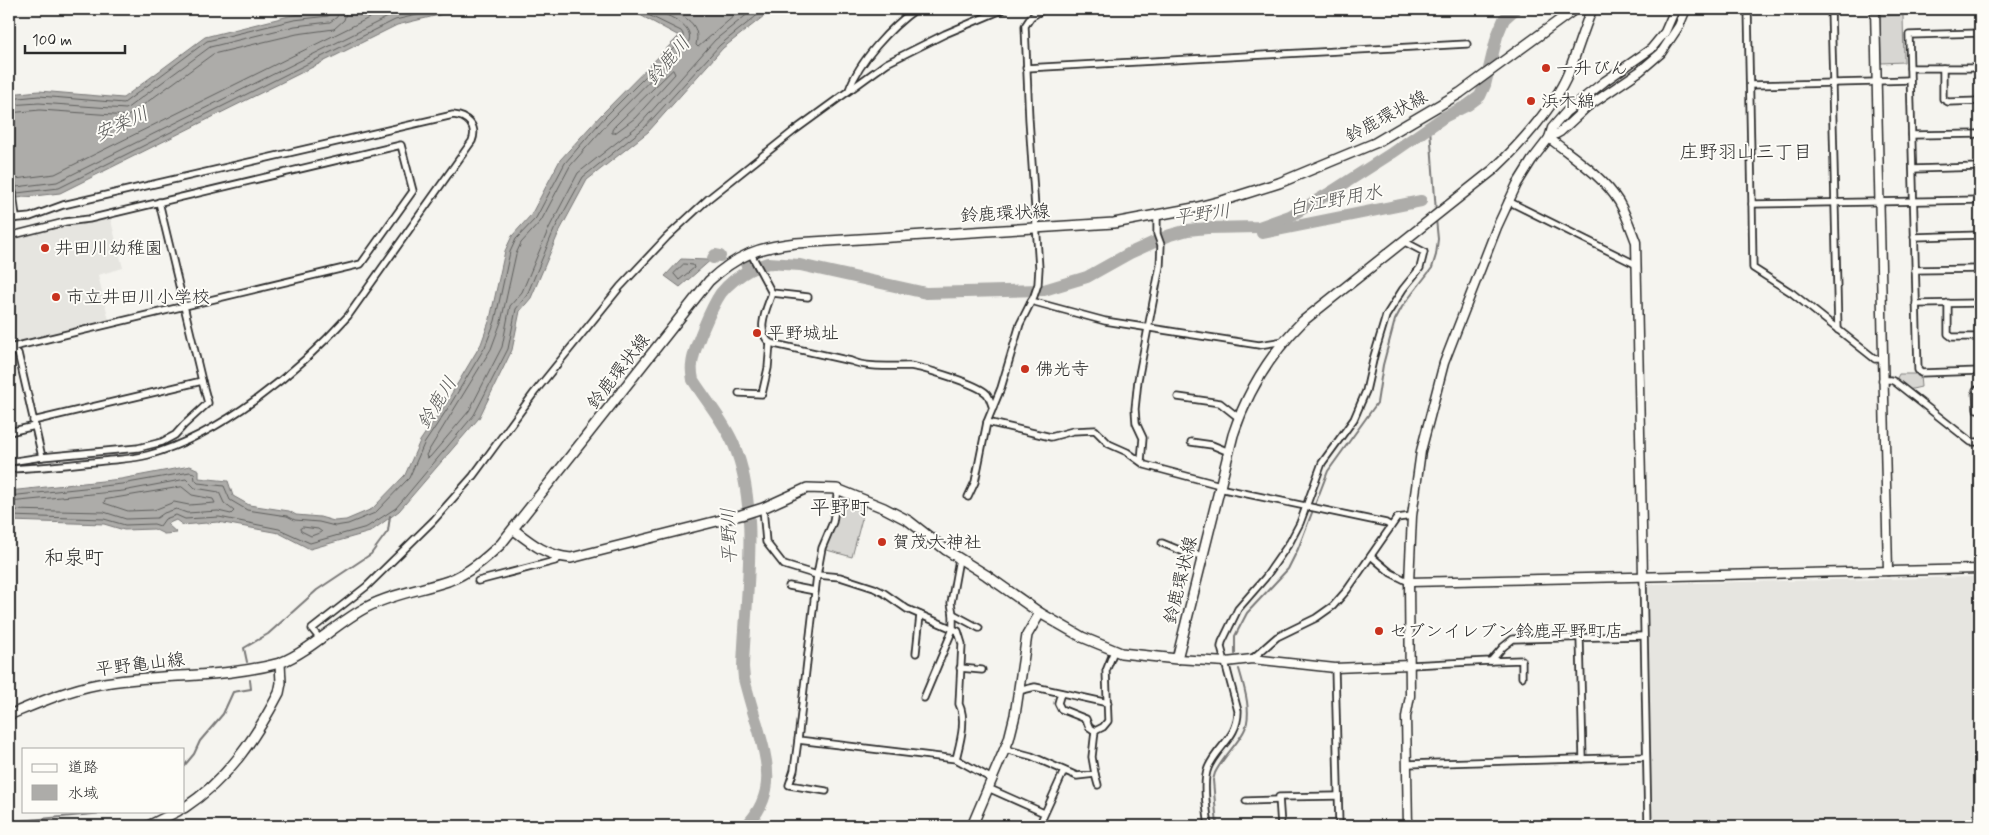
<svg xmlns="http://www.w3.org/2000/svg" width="1989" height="835" viewBox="0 0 1989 835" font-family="Mynerve,'Klee One',sans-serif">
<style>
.built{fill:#e6e5e0}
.green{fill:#d7d6d2;stroke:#81807e}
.water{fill:#adaca9;stroke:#797877}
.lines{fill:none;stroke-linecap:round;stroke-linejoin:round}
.shore{stroke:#5f5f5d;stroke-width:1}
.stream{stroke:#797877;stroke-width:2}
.river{stroke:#adaca9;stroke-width:12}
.minor-casing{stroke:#2b2b2b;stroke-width:9}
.tertiary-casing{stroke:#2b2b2b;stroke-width:11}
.secondary-casing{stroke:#2b2b2b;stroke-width:12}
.primary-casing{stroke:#2b2b2b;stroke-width:12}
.minor{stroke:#fdfcf7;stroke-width:5.5}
.tertiary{stroke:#fdfcf7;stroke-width:8}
.secondary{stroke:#fdfcf7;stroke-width:9}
.primary{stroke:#fdfcf7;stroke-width:9}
.poi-dot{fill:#c8321e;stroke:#fdfcf7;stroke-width:2}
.labels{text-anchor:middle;stroke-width:4;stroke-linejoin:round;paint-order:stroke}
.poi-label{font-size:18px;fill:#2b2b2b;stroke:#fdfcf7;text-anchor:start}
.street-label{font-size:18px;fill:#2b2b2b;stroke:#fdfcf7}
.water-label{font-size:19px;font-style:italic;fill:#585857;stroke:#fdfcf7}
.neighbourhood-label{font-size:19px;fill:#2b2b2b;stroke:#fdfcf7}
.quarter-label{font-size:20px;fill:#2b2b2b;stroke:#fdfcf7}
</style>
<rect width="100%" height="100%" fill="#f5f4ef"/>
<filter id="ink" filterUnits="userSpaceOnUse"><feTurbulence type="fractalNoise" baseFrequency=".02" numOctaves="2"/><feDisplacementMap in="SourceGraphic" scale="10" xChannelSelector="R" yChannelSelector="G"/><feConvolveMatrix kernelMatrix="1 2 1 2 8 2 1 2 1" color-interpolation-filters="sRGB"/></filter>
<g filter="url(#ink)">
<!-- built -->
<g class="built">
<path d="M110 217 123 268 98 275 109 320 9 344V238L11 239 63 224Z"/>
<path d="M1980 577V826H1652L1646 584Z"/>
</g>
<!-- green -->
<g class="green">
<path d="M1903 15 1904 62 1881 63 1880 16Z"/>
<path d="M1899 374H1917V376H1920L1921 387 1908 390 1896 380Z"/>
<path d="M839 492 866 503 852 557 823 549 835 522Z"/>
</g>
<!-- water -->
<g class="water">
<path d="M349 9H464L397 25 60 193 9 199V94L39 91 123 98 205 37 293 15Z"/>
<path d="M620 9H773L723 48 648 132 587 180 559 232 531 298 520 311 512 350 479 418 399 511 370 532 310 549 279 533 218 522 183 525 176 520 167 524 177 533 164 534 154 529 124 530 104 524 9 521V491L121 479 190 466 199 470V478L228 481 233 496 249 505 289 511 296 515 320 517 334 521 346 520 372 509 405 475 420 441 446 403 481 344 490 319 505 251 512 236 531 215 560 160 601 115 679 36 640 15Z"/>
<path d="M713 258 680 287 665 276 681 259 707 260Z"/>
</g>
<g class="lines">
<!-- shore -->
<g class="shore">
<path d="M652 9C665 15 694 23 689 41L609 122 570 166 541 221 521 243 516 254 501 322 491 349 426 455 427 458 430 457 469 411 502 347 510 306 522 292 549 228 578 173 640 124 715 40 754 9"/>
<path d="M668 9C685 17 701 23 696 45L698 47 742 9"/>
<path d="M673 70 675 74 635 118 615 133H612V130L614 127Z"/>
<path d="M9 99 39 96 124 103 207 41 294 20 328 16 332 13 333 9"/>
<path d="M9 105 39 103 126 109 210 47 295 26 330 22 337 17 339 9"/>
<path d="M9 113 40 110 128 116 213 54 297 34 334 29 344 20 347 9"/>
<path d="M15 179 55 174 387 9"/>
<path d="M16 187 57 182 392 15 416 9"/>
<path d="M17 193 59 188 395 20 443 9"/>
<path d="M684 264 693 265 694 268 679 280 674 274Z"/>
<path d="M182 487 192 495 213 499 215 503 189 505 174 502 154 510 128 511 104 503 105 500Z"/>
<path d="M9 496 122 484 190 472 194 473 195 480 198 483 224 486 230 500 247 510 287 516 295 520 319 522 335 526 348 524 375 513 409 478 424 444 450 405 485 347 495 321 510 252 516 239 536 218 565 163 604 118 683 39V34L681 31 636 9"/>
<path d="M9 502 123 491 186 479 195 488 219 492 224 503 234 511 231 514 218 511 187 513 176 509 164 513 157 518 126 519 104 512 9 510"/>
<path d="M9 516 104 519 125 525 154 524 160 526 165 519 176 515 185 519 219 517 279 529 310 543 367 527 396 508 474 415 508 349 516 309 527 295 554 230 583 177 644 128 720 45 765 9"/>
<path d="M303 527 318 529 322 532 311 536 301 531 300 529Z"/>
</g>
<!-- stream -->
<g class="stream">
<path d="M1430 128 1436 212"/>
<path d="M1235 654V636L1247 613 1288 569 1298 549 1328 471 1377 403 1383 365 1395 320 1402 307 1432 268 1436 255 1438 239 1436 219"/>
<path d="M247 662 244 648 268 634 317 590 371 554 388 531 390 516"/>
<path d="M184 766 194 754 200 741 223 714 233 692 251 689 250 680"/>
<path d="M9 824 20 821 124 811"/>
<path d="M1217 826 1213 780 1215 773C1223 757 1236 746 1244 731 1253 714 1244 686 1239 669"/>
</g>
<!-- river -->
<g class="river">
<path d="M1262 233 1421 201"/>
<path d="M713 258 715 255 720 256"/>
<path d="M746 264 751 269 768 263 800 265 926 293 1044 290 1087 277 1130 253 1170 235 1188 230 1207 228 1259 227 1290 216 1328 194 1392 153 1444 117 1468 105 1480 96 1485 85 1497 36 1504 19 1515 9"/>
<path d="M746 826C777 794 768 763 757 724 752 709 748 694 744 679L743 667C745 598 761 509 734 445 724 421 707 402 693 380 692 375 691 370 692 365 693 349 712 306 721 293 729 283 740 275 751 269"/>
</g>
<!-- minor casing -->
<g class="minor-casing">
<g id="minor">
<path d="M1748 9 1752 204 1980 200"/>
<path d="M1831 9 1833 84"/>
<path d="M1980 33 1909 35 1918 370 1921 373 1980 371"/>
<path d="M1026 68 1467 44"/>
<path d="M1910 68H1972"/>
<path d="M1943 68V99L1948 102 1980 101"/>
<path d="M1876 81 1910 80"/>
<path d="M1832 84 1838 330"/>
<path d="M1750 85 1876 82"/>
<path d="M849 90C859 61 891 27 916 9"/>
<path d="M1912 135 1980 134"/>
<path d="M9 162 16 217"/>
<path d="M1913 169 1980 167"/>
<path d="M1508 201 1637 265"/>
<path d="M1752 204 1753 268 1792 293 1875 359H1882"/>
<path d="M9 219 30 217 63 205 453 115C467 116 478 126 472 141L348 316C299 371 221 435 148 455 134 459 118 459 103 461 72 464 40 468 9 469"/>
<path d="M9 236 65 222 89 219 401 145 413 191 361 264 9 348"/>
<path d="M1914 237 1980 235"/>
<path d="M750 252 772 293C767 308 755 330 770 343L851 361C867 368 890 366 908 366 922 367 978 384 987 394 990 398 991 404 993 408"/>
<path d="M1915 270 1980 269"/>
<path d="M772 293 808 297"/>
<path d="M1031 301 1105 321 1259 345 1284 341"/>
<path d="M1948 303V334L1952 337H1980"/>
<path d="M1916 304 1980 303"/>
<path d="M9 350 18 353 42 457"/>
<path d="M1882 380H1891L1895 382 1971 442H1980"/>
<path d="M1976 390 1977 409H1980"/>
<path d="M739 393 762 394 768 368 770 343"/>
<path d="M1178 397 1220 403 1239 418"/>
<path d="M33 421 202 381"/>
<path d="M987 422 1051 437 1073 431 1095 430 1109 444 1127 452 1145 465 1220 485"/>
<path d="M9 432 35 426"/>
<path d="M1191 442 1212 445 1229 452"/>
<path d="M1141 461 1143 438 1136 423 1135 409 1138 380 1160 266 1161 245 1157 234V216"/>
<path d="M9 462 42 457 138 448 162 442 175 435 184 425 208 403 202 381 159 202"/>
<path d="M1219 488 1386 523 1391 526"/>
<path d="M838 489 833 522 822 548 817 575 798 740 956 759 992 779"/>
<path d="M968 497 975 482 987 422 1001 388 1020 324 1034 296 1038 284 1039 268 1029 119 1025 26 1031 17 1044 9"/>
<path d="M763 508 766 542 784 565 817 575 840 577 874 588 884 593 907 609 953 629 924 698"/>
<path d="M1162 543 1184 552 1203 556"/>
<path d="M1371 556 1391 573 1409 582"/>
<path d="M1643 576 1648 826"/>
<path d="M478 581 555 561 561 557"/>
<path d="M789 586 815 591"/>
<path d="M953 614 979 628"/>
<path d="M1580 638 1583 759"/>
<path d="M320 639 312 629 367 586 433 521 473 476 534 393 620 287 667 237 708 199 795 130 887 63 945 34 1004 9"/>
<path d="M916 653 920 615"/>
<path d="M1252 659 1277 637 1316 618 1333 606 1347 590 1397 518 1412 516"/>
<path d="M1491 661 1522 660V677"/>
<path d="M1410 665 1491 661 1503 647 1513 639 1643 636"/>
<path d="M960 668 982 670"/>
<path d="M1335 668 1339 826"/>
<path d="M1018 691 1035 687 1108 703"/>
<path d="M1061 693 1058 703 1061 709 1086 719 1089 727 1095 731"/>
<path d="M798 740 794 770 789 785 826 791"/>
<path d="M1005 749 1031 756 1077 776 1095 774 1092 757 1095 731 1103 727 1108 721 1106 671 1114 651"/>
<path d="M956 759C960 742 967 720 959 704L962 644 958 631 953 629V614L951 603 959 559"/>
<path d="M1407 764 1646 757"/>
<path d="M1095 774 1098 785"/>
<path d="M988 788 1044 813"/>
<path d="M1246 801 1279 800"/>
<path d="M1039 826 1064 771"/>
<path d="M1209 826C1207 812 1202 782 1208 768 1217 746 1238 738 1238 711L1221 647 1222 642 1238 609 1265 578 1290 542 1300 523 1322 463 1354 419 1366 391 1374 356 1386 316 1403 289 1420 268 1424 252 1403 241"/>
<path d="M1281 826 1279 797 1338 796"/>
</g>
</g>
<!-- tertiary casing -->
<g class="tertiary-casing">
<g id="tertiary">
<path d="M1875 9 1888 571"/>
<path d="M1549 138C1573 157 1603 176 1619 202 1626 214 1631 229 1636 242L1643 576"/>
<path d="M1549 138 1552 128 1566 112 1605 81 1651 49 1665 32 1675 9"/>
<path d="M1409 582 1980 569"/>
<path d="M1177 659 1226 662 1252 659 1335 668 1410 665"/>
<path d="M1408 826 1406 717 1410 696 1409 582 1412 516 1421 451 1444 363 1497 227 1517 184 1532 160 1549 138 1560 132 1587 107 1640 71 1661 53 1679 26 1686 9"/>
</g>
</g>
<!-- secondary casing -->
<g class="secondary-casing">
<path id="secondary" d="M9 715C38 703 67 690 99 684 159 673 221 679 280 663"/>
</g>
<!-- primary casing -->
<g class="primary-casing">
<g id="primary">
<path d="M514 530C532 544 547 556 571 558L741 515 763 508 807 488 837 489 884 508 909 521 946 550 986 575 1040 613 1082 637 1121 653 1177 659 1233 435C1247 392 1271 353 1303 321L1493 170C1519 146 1554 107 1568 74 1577 52 1583 30 1592 9"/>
<path d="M184 808C228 779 255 739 279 693L281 683 280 663C312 650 336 623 367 607 392 594 421 590 448 581 469 573 485 559 501 544L709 281C737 255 759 247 796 243L1114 223 1194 208 1225 200 1279 183 1375 143 1460 93 1575 9"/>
<path d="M148 826 178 811"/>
<path d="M972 826 1009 739 1015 715 1027 635 1040 613"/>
</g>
</g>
<!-- minor -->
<use href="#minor" class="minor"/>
<!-- tertiary -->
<use href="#tertiary" class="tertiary"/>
<!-- secondary -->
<use href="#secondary" class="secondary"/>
<!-- primary -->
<use href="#primary" class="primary"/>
</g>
</g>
<!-- markers -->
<g class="poi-dot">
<circle cx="1546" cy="68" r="5"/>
<circle cx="1531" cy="101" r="5"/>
<circle cx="45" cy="248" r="5"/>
<circle cx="56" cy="297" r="5"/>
<circle cx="757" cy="333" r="5"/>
<circle cx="1025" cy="369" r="5"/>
<circle cx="882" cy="542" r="5"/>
<circle cx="1379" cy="631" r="5"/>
</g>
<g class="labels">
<!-- poi labels -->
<g class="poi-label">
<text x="1556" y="74">一升びん</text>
<text x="1541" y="107">浜木綿</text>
<text x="55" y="254">井田川幼稚園</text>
<text x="66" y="303">市立井田川小学校</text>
<text x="767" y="339">平野城址</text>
<text x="1035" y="375">佛光寺</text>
<text x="892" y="548">賀茂大神社</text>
<text x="1389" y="637">セブンイレブン鈴鹿平野町店</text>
</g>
<!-- street labels -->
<g class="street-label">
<text transform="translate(1386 116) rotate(-28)" y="6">鈴鹿環状線</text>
<text transform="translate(1005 213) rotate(-3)" y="6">鈴鹿環状線</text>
<text transform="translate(618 371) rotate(-52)" y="6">鈴鹿環状線</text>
<text transform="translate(1180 580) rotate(-76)" y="6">鈴鹿環状線</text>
<text transform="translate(140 664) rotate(-7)" y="6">平野亀山線</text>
</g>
<!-- water labels -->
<g class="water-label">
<text transform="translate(667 60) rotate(-49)" y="7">鈴鹿川</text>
<text transform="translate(121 123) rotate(-24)" y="7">安楽川</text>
<text transform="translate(1335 199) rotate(-11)" y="7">白江野用水</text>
<text transform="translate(1202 213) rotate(-7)" y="7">平野川</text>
<text transform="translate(436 402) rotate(-58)" y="7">鈴鹿川</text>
<text transform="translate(728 536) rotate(-92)" y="7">平野川</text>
</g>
<!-- neighbourhood labels -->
<g class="neighbourhood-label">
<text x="1746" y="158">庄野羽山三丁目</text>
</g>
<!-- quarter labels -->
<g class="quarter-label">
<text x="840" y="514">平野町</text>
<text x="74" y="564">和泉町</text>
</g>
</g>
<!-- margin -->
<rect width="1989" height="835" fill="none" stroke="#fdfcf7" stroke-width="30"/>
<rect x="15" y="15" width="1959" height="805" fill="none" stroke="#2b2b2b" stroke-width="2" filter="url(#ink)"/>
<!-- legend -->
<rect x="22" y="748" width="162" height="65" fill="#fdfcf7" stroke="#a9a8a5"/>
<rect x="32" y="764" width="25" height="8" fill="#fdfcf7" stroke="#a9a8a5"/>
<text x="68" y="772" font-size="15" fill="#2b2b2b">道路</text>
<rect x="32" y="785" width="25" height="15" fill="#adaca9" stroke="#a9a8a5"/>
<text x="68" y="798" font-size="15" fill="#2b2b2b">水域</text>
<!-- scale -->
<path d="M25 45v8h100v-8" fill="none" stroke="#2b2b2b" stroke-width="2.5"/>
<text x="32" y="45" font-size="15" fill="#2b2b2b" stroke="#fdfcf7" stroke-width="4" paint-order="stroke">100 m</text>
</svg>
